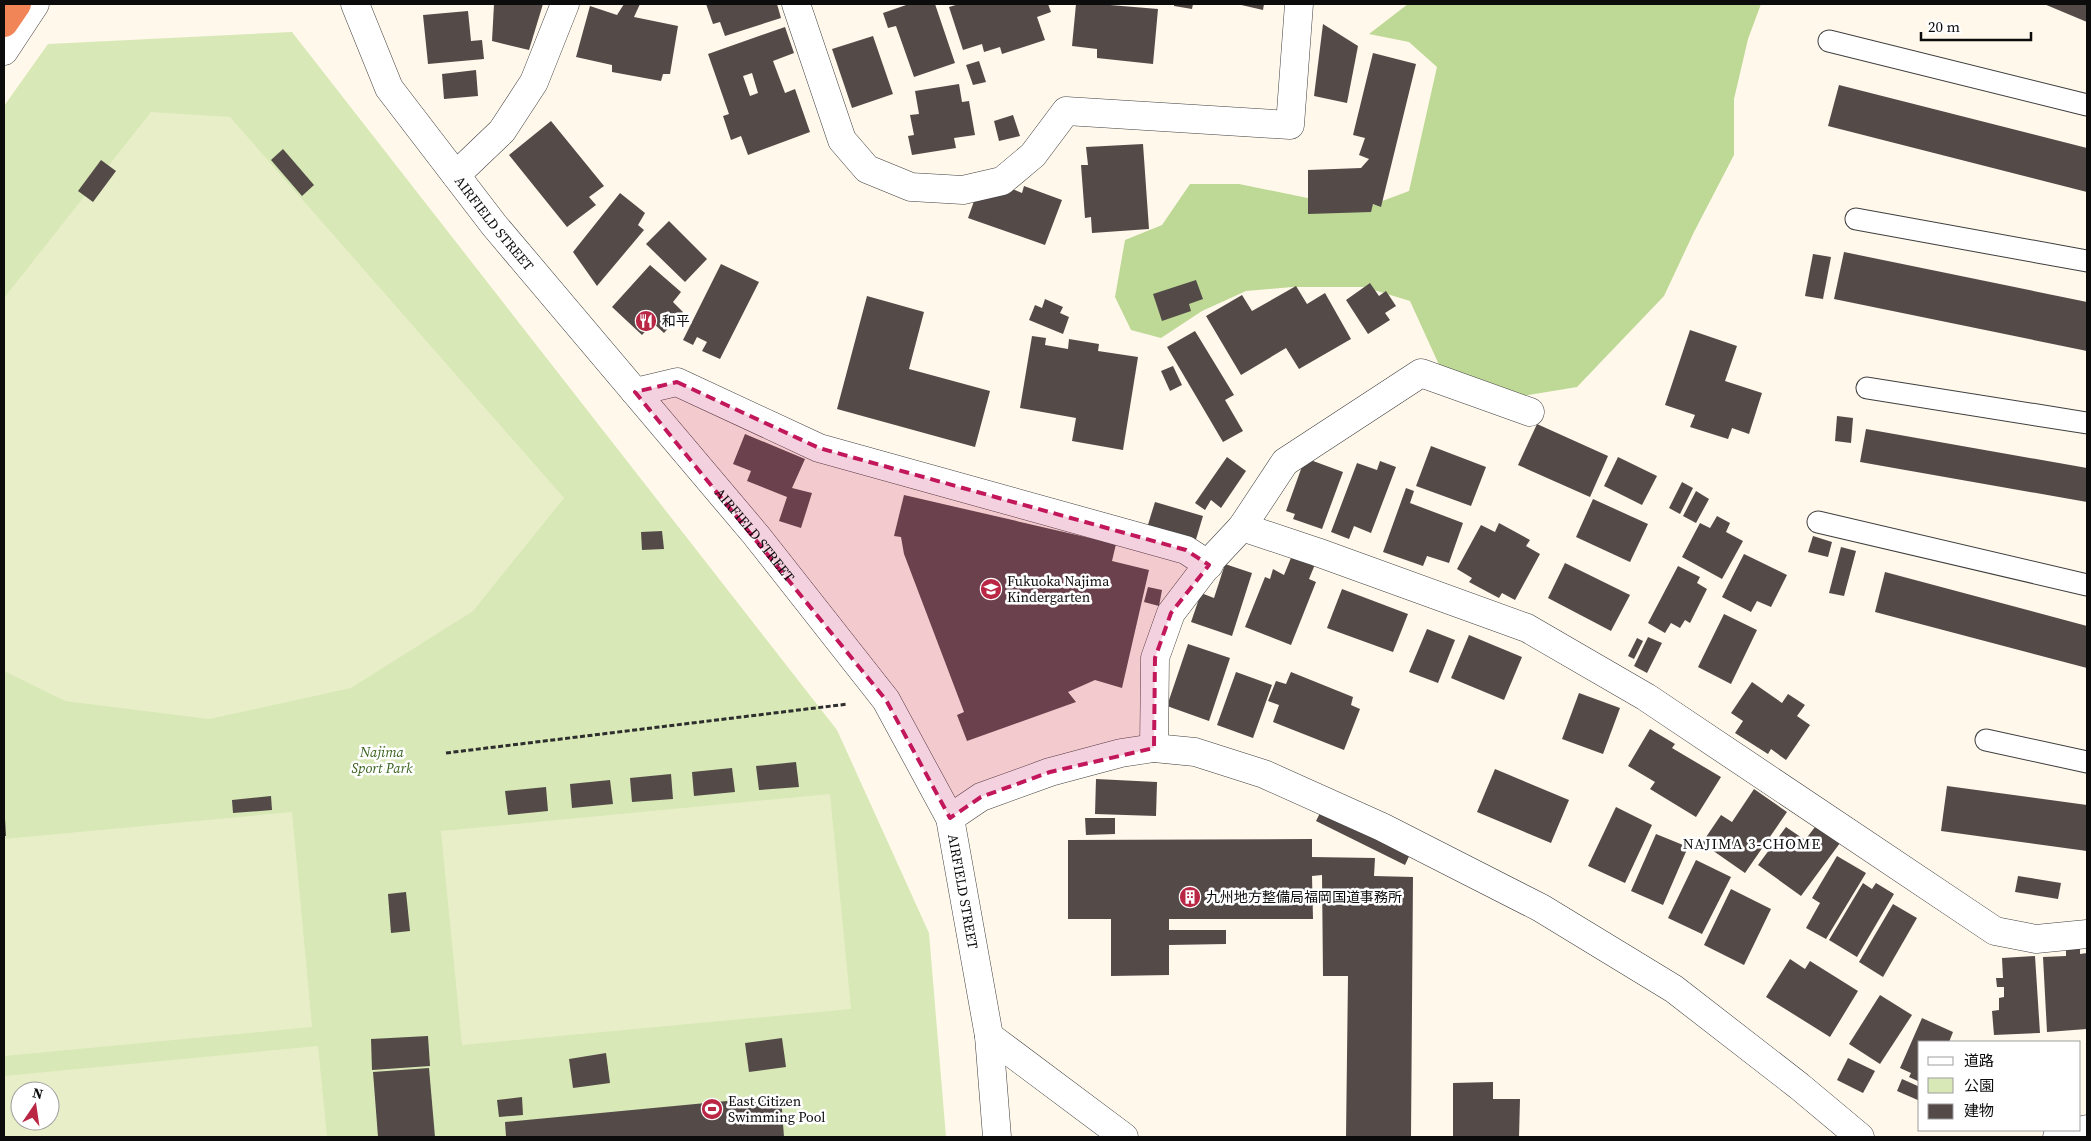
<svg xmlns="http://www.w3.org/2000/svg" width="2091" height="1141" viewBox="0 0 2091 1141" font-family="'Source Serif 4','Noto Sans JP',serif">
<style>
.green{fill:#d8e8b6;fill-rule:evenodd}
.forest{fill:#bed896}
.pitch{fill:#e8efc8;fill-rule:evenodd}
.building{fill:#544b49;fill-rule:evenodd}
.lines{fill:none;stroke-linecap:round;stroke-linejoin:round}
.service-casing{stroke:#3f3f3f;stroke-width:23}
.minor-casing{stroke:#3f3f3f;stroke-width:29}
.tertiary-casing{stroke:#3f3f3f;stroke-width:29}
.motorway-casing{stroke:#1d1d1d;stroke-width:29}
.path{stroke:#2e2e2e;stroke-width:3;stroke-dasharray:5 2.5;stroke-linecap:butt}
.service{stroke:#fff;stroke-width:21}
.minor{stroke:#fff;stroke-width:28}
.tertiary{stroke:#fff;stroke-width:28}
.motorway{stroke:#f18557;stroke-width:28}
.marked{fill:#c2185b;fill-opacity:0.2;stroke:#c2185b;stroke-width:4;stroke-dasharray:10 6;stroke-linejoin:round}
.labels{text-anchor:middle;stroke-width:5;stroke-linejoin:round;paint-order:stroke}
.street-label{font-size:14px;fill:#0c0c0c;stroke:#fff}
.poi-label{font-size:14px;fill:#0c0c0c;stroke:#fff;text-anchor:start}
.park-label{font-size:14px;font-style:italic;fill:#37621e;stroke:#fff}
.neighbourhood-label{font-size:15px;letter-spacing:1px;fill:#0c0c0c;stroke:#fff}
</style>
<rect width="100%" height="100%" fill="#fff8eb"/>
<!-- green -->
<path class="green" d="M292 32 837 730 929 933 946 1137H4V106L48 44ZM20 1091H50V1121H20Z"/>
<!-- forest -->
<path class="forest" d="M1408 4H1761L1748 39 1734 99V155L1694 232 1664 296 1577 387 1522 396 1445 378 1410 301 1364 287H1292L1246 291 1202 311 1161 338 1131 330 1115 297 1125 240 1162 225 1190 184H1239L1361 209 1409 191 1437 67 1409 42 1369 34Z"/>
<!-- pitch -->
<g class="pitch">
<path d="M151 112 230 117 564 498 473 611 351 688 209 719 65 701 4 671V298Z"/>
<path d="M830 794 851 1009 462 1045 441 831Z"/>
<path d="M292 812 312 1027 4 1056V839Z"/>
<path d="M318 1046 327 1137H4V1076ZM20 1091H50V1121H20Z"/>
</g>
<!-- building -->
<g class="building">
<path d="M494 4H543L529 50 492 41Z"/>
<path d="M624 4H640L634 17 678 26 670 74H663L661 81 612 72V65L576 57 590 6 617 15Z"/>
<path d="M706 4H777L781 18 725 36 720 22 713 24Z"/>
<path d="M909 4H935L955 63 914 77 896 26 888 28 883 13Z"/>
<path d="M959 4H1048L1051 12 1037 17 1045 40 1002 54 1000 47 984 52 982 44 963 50 949 7Z"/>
<path d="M1076 4H1098L1158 9 1153 64 1097 58V49L1072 46Z"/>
<path d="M1174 4H1193L1192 9 1174 6Z"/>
<path d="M1237 4H1264L1263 10Z"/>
<path d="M2044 4H2087V22Z"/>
<path d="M468 11 471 41 482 40 484 59 428 64 423 15Z"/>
<path d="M1323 24 1358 46 1347 103 1314 96Z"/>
<path d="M785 27 794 53 773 61 785 93 795 89 810 132 748 155 741 136 731 140 723 116 729 114 708 54ZM752 73 758 93 750 96 743 76Z"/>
<path d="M873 36 893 94 852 108 832 49Z"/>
<path d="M1373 53 1416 64 1381 207 1373 204 1371 212 1308 214V170L1361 168 1369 159 1359 155 1365 138 1353 135Z"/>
<path d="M979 61 986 82 973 85 966 65Z"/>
<path d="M476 70 478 96 444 99 442 74Z"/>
<path d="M959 84 962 102 969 101 975 135 954 138 956 148 912 155 908 136 914 135 910 115 919 114 915 91Z"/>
<path d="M1839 85 2087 148V192L1828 126Z"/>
<path d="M1013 115 1020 136 999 141 994 121Z"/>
<path d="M551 121 604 186 589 197 596 205 567 227 509 155Z"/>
<path d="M1143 144 1149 229 1092 233 1091 217 1085 218 1081 165H1088L1086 147Z"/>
<path d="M283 149 314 185 302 196 271 160Z"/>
<path d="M101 160 116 171 93 202 78 191Z"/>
<path d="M1000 184 1022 193 1024 186 1062 200 1045 245 968 218 978 190 995 197Z"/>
<path d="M620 193 645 213 638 225 644 230 597 286 573 252Z"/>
<path d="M669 221 707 259 685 282 646 244Z"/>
<path d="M1844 252 2087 302V351L1834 299Z"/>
<path d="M1813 254 1831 257 1823 299 1805 296Z"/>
<path d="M721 264 759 282 720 359 702 351 707 342 697 337 693 345 683 340Z"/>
<path d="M650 265 681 292 673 302 683 312 664 333 653 323 642 335 612 307Z"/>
<path d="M1196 280 1203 299 1189 304 1191 311 1162 321 1153 294Z"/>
<path d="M1370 283 1379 296 1386 291 1396 306 1385 313 1390 320 1368 334 1346 300Z"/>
<path d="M1296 286 1307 304 1325 293 1351 339 1299 369 1286 348 1241 375 1206 316 1242 295 1252 311Z"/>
<path d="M867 296 924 312 909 369 990 391 975 447 837 409Z"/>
<path d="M1045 299 1063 307 1060 313 1069 317 1063 334 1029 320 1035 305 1042 308Z"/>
<path d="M1690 330 1737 346 1725 381 1762 393 1749 434 1732 428 1728 439 1690 427 1695 415 1665 405Z"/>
<path d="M1195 331 1234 395 1225 400 1243 431 1223 442 1167 347Z"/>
<path d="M1032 336 1046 338 1045 345 1068 349 1069 339 1099 344 1098 351 1138 357 1123 450 1072 441 1076 418 1020 408Z"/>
<path d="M1173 366 1182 385 1170 391 1161 371Z"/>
<path d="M1837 416 1853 418 1851 443 1835 441Z"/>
<path d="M1537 424 1608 456 1590 497 1518 465Z"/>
<path d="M1866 429 2087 468V502L1860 462Z"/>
<path d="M745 434 805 459 792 488 812 493 801 528 779 521 787 497 747 481 751 471 733 464Z"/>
<path d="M1431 446 1486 467 1471 506 1416 486Z"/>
<path d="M1227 457 1246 471 1221 508 1211 500 1205 510 1195 503Z"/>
<path d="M1618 457 1657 476 1642 505 1604 486Z"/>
<path d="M1305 458 1343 472 1322 529 1293 519 1295 514 1286 511Z"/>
<path d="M1380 461 1396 467 1371 533 1354 526 1349 539 1331 532 1357 463 1377 470Z"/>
<path d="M1682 482 1693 488 1680 514 1669 508Z"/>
<path d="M1406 488 1414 491 1410 503 1463 523 1449 563 1427 556 1423 566 1383 552Z"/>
<path d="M1696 491 1709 499 1696 523 1683 516Z"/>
<path d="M904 495 1116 544 1112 561 1149 570 1122 688 1095 680 1068 692 1076 702 967 741 957 715 964 712 904 554 901 537 894 536Z"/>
<path d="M1593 499 1648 524 1630 562 1576 537Z"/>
<path d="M1155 502 1203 516 1194 546 1146 531Z"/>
<path d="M1717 516 1730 523 1726 532 1743 541 1722 579 1682 557 1700 523 1710 528Z"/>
<path d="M1499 523 1530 540 1526 546 1540 554 1515 600 1502 593 1499 598 1469 582 1472 578 1457 569 1481 525 1495 532Z"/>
<path d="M662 531 664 549 642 550 641 532Z"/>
<path d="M1813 536 1832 542 1828 557 1808 552Z"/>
<path d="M1841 547 1856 551 1844 596 1829 593Z"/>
<path d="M1295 548 1318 557 1309 579 1316 582 1291 645 1245 627 1265 577 1270 579 1273 569 1284 575Z"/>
<path d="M1744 554 1787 575 1771 607 1757 601 1751 612 1722 597Z"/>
<path d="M1565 563 1630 595 1611 631 1548 598Z"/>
<path d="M1225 564 1252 573 1232 636 1191 622 1201 593 1214 598Z"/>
<path d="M1678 566 1700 577 1697 583 1707 589 1690 623 1685 620 1680 628 1671 623 1665 633 1648 623Z"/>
<path d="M1885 572 2087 626V668L1875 612Z"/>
<path d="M1148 587 1162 590 1159 606 1144 602Z"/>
<path d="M1342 589 1408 614 1393 652 1327 628Z"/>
<path d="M1724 614 1757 630 1731 684 1698 667Z"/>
<path d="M1427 629 1455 640 1438 683 1409 672Z"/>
<path d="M1469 635 1522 657 1504 700 1451 678Z"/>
<path d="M1648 637 1662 643 1647 673 1634 666Z"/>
<path d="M1637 638 1643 641 1634 659 1628 656Z"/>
<path d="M1188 644 1230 658 1209 721 1167 706Z"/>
<path d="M1236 672 1272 685 1253 738 1217 725Z"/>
<path d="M1291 672 1353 697 1351 705 1360 709 1344 750 1273 722 1279 705 1268 701 1276 681 1286 684Z"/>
<path d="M1752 682 1782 703 1788 694 1805 705 1797 716 1810 725 1786 760 1771 749 1768 754 1735 733 1743 721 1731 713Z"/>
<path d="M1579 693 1620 708 1603 754 1562 739Z"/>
<path d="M1650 729 1675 744 1672 748 1721 777 1696 817 1650 789 1655 782 1628 766Z"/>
<path d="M796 762 799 787 759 790 756 766Z"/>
<path d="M732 768 735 792 694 796 692 772Z"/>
<path d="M1495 769 1569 800 1551 843 1477 812Z"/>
<path d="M671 774 673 799 632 802 630 778Z"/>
<path d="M1096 779 1157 782 1156 816 1095 814Z"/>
<path d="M610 780 613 804 572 808 570 784Z"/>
<path d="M1947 786 2087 805V851L1941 831Z"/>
<path d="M546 787 548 811 508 815 505 791Z"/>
<path d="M1754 789 1787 812 1745 873 1702 843 1721 815 1732 822Z"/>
<path d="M271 796 272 810 233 813 232 800Z"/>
<path d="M1323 807 1412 850 1405 865 1316 821Z"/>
<path d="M1616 807 1652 825 1625 883 1588 866Z"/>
<path d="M1085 818H1115V834L1086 835Z"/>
<path d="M4 819H5L6 836H4Z"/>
<path d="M1818 823 1840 843 1801 896 1758 865 1786 827 1805 840Z"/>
<path d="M1656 834 1688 847 1663 905 1631 891Z"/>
<path d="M1312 839V857L1375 858 1374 876 1413 877 1411 1137H1346L1348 976H1323L1322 875 1312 876 1313 919H1169V930H1226V944L1169 945V975L1111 976V919H1068V840Z"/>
<path d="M1837 856 1866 873 1826 939 1806 928 1820 903 1812 898Z"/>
<path d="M1696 860 1731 877 1702 934 1668 918Z"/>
<path d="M2018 876 2061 883 2058 899 2015 892Z"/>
<path d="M1863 883 1872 889 1876 883 1894 894 1857 957 1829 940Z"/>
<path d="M1731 889 1771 909 1744 965 1704 945Z"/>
<path d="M406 892 410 931 391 933 388 894Z"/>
<path d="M1893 904 1917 918 1883 977 1859 962Z"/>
<path d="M2066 945H2080V954L2087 953V1029L2047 1032 2043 957 2066 956Z"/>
<path d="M2035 956 2040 1033 1994 1035 1992 1011 1999 1010V998L2004 997V987H1997L1996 978H2003L2002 958Z"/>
<path d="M1790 959 1805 969 1810 961 1858 991 1830 1037 1766 997Z"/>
<path d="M1880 995 1912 1015 1880 1064 1849 1044Z"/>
<path d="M1922 1018 1953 1032 1949 1042H1920V1082L1909 1077 1911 1073 1900 1068Z"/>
<path d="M428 1036 430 1066 372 1070 371 1039Z"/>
<path d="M782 1038 786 1067 749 1072 745 1043Z"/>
<path d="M606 1053 610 1083 573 1088 569 1059Z"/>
<path d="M1848 1058 1875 1071 1863 1093 1837 1080Z"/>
<path d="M429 1068 435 1137H378L373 1072Z"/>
<path d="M1902 1079 1920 1087V1101L1897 1091Z"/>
<path d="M1493 1082V1099H1520L1519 1137H1453V1083Z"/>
<path d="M781 1096 784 1137H506L505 1122Z"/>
<path d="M522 1097 523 1115 499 1117 497 1100Z"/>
</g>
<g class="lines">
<!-- service casing -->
<g class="service-casing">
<g id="service">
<path d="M1829 41 2087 105"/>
<path d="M1856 219 2087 261"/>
<path d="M1867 388 2087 423"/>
<path d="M1818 522 2087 585"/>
<path d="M1986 740 2087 762"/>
</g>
</g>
<!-- minor casing -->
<g class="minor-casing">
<g id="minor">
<path d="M796 4 842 140 867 169 911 187 963 190 1002 181 1033 155 1066 111 1290 125 1299 4"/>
<path d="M456 175 502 131 534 82 565 4"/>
<path d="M635 392 677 382 819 448 1186 550 1209 565"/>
<path d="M1242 527 1285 462 1421 373 1530 412"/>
<path d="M1154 748 1155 658 1171 613 1213 558 1242 527 1317 552 1527 628 1646 697 1995 931 2036 939 2087 934"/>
<path d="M950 818 981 797 1050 772 1121 753 1154 748 1195 752 1264 774 1382 827 1541 908 1674 989 1799 1086 1860 1137"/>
<path d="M2057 1137 2087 1129"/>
</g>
</g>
<!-- tertiary casing -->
<g class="tertiary-casing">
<g id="tertiary">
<path id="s1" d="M355 4 389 88 494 225 756 535 886 700 950 818 989 1036 997 1137"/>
<path d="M4 51 35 4"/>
<path d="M989 1036 1124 1137"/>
</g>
</g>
<!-- motorway casing -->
<g class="motorway-casing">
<path id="motorway" d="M4 23 17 4"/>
</g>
<!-- path -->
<path class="path" d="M446 753 848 704"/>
<!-- service -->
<use href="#service" class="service"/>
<!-- minor -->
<use href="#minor" class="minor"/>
<!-- tertiary -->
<use href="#tertiary" class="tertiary"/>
<!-- motorway -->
<use href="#motorway" class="motorway"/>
</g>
<!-- marked area -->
<path class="marked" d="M677 382 819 448 1186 550 1209 565 1171 613 1155 658 1154 748 1050 772 981 797 950 818 886 700 635 392Z"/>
<!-- icons -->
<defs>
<g id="restaurant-disc" transform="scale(1.125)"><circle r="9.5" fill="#b92745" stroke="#fff"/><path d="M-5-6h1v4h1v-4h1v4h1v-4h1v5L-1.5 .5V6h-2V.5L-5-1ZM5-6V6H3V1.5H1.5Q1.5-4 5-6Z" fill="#fff"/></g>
<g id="school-disc" transform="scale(1.125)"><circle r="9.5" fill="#b92745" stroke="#fff"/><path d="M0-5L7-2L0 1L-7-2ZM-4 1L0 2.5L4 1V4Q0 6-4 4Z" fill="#fff"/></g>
<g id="building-disc" transform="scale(1.125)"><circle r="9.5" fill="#b92745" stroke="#fff"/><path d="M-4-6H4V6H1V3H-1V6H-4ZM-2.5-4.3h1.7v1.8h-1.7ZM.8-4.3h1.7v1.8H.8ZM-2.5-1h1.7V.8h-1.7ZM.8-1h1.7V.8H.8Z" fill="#fff"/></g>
<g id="stadium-disc" transform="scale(1.125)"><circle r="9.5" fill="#b92745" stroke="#fff"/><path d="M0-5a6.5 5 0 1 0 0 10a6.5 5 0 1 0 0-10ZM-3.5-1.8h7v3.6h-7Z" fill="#fff"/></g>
</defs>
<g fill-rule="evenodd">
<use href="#restaurant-disc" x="646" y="321"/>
<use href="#school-disc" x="991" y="589"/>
<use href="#building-disc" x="1190" y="897"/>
<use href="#stadium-disc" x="712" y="1109"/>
</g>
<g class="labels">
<!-- street labels -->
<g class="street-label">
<text dy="5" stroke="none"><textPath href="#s1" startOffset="262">AIRFIELD STREET</textPath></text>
<text dy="5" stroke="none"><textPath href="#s1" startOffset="668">AIRFIELD STREET</textPath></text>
<text dy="5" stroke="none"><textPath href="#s1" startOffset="1088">AIRFIELD STREET</textPath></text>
</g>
<!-- poi labels -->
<g class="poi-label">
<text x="662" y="326">和平</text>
<text x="1007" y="586">Fukuoka Najima<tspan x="1007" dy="16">Kindergarten</tspan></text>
<text x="1206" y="902">九州地方整備局福岡国道事務所</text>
<text x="728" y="1106">East Citizen<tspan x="728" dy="16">Swimming Pool</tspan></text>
</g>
<!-- park labels -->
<g class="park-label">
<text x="382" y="757">Najima<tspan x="382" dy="16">Sport Park</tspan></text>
</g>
<!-- neighbourhood labels -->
<g class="neighbourhood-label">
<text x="1752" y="849">NAJIMA 3-CHOME</text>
</g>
</g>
<!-- border -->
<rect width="2091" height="1141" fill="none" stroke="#0c0c0c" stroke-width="10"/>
<!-- legend -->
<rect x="1918" y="1041" width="162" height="90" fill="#ffffff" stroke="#9e9e9e"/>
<rect x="1928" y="1057" width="25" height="8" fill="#ffffff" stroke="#9e9e9e"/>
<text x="1964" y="1066" font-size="15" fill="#0c0c0c">道路</text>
<rect x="1928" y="1078" width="25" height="15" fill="#d8e8b6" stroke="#9e9e9e"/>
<text x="1964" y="1091" font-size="15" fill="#0c0c0c">公園</text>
<rect x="1928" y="1104" width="25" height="15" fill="#544b49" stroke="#9e9e9e"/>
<text x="1964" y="1116" font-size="15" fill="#0c0c0c">建物</text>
<!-- north arrow -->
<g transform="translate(35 1106) rotate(13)"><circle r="24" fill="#ffffff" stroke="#9e9e9e"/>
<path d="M0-4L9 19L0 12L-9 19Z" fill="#b92745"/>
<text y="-8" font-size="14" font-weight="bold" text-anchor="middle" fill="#0c0c0c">N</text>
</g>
<!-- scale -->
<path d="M1921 32v8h110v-8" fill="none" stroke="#0c0c0c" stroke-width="2.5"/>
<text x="1928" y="32" font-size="15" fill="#0c0c0c" stroke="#ffffff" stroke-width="4" paint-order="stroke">20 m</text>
</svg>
